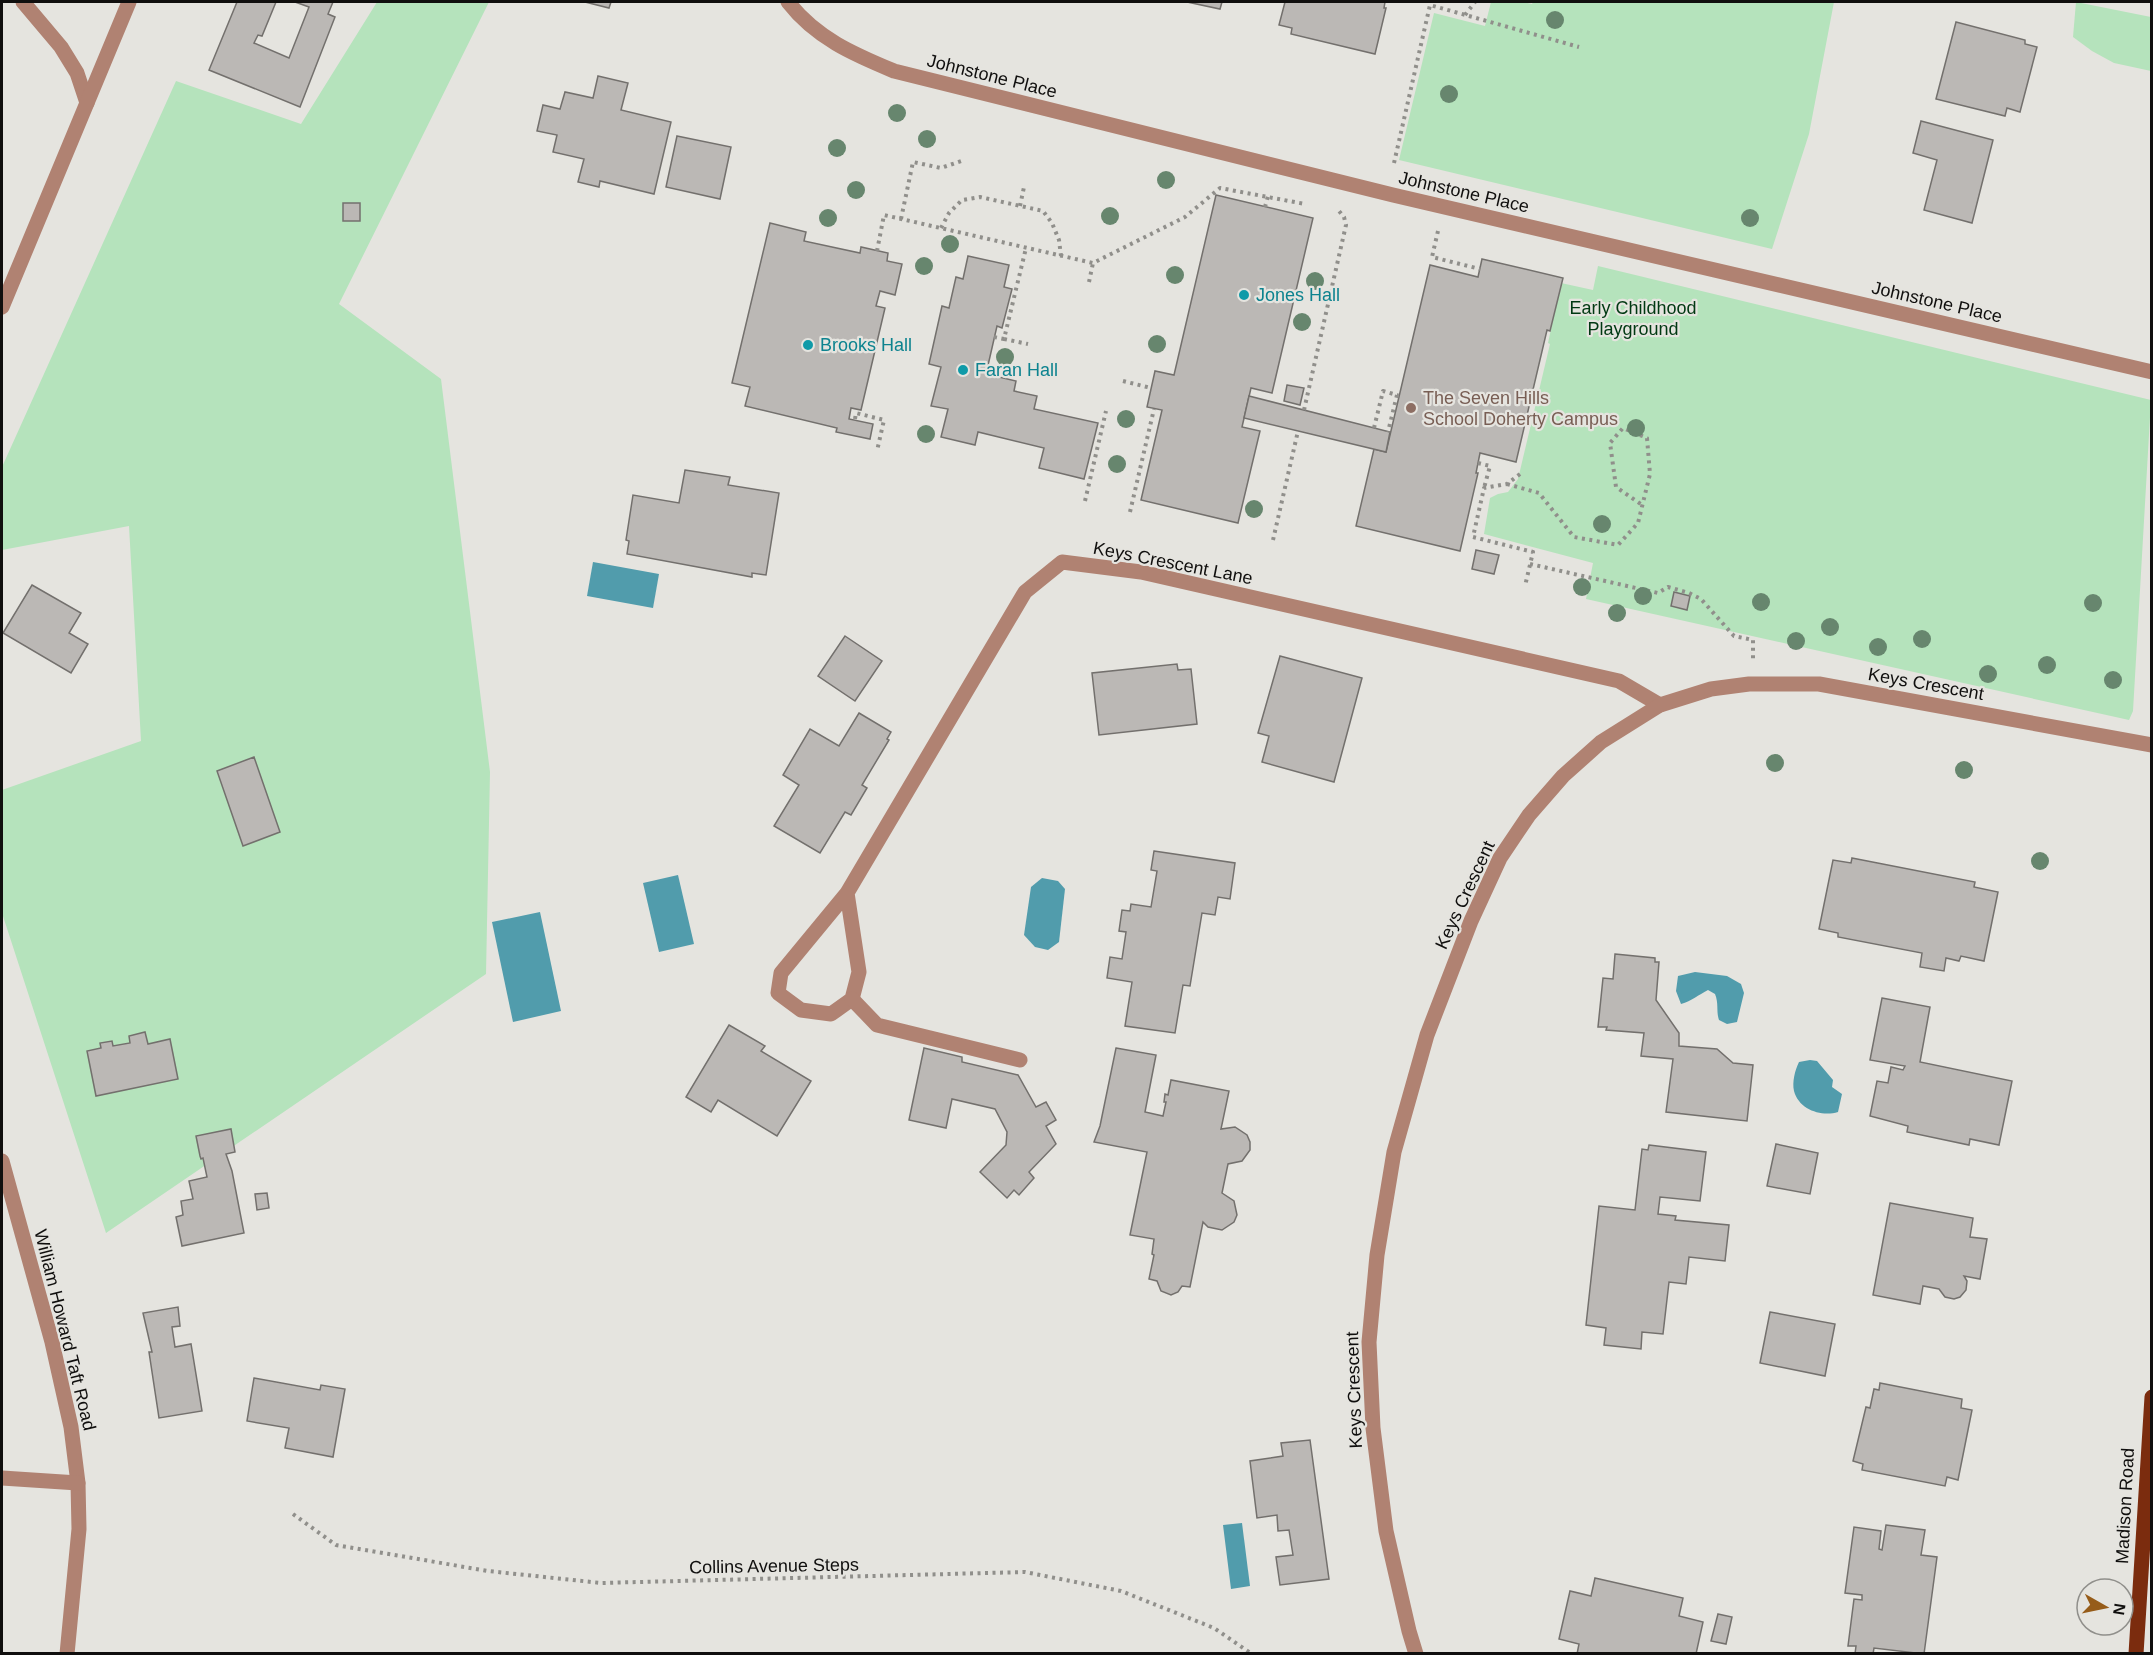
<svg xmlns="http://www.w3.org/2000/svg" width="2153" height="1655" viewBox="0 0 2153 1655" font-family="Arial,sans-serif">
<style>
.green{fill:#b5e3bc}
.water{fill:#519cac}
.building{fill:#bbb8b5;stroke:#73706d;stroke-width:1.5}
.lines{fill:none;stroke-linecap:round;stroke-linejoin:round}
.path{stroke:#908f8b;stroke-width:4;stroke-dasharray:3 4.5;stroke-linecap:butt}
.minor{stroke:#b08272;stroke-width:15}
.major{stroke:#7b2c0e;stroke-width:15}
.tree{fill:#67866e}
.culture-dot{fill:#0f9aa8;stroke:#e5e4df;stroke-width:2}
.education-dot{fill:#8d6e63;stroke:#e5e4df;stroke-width:2}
.labels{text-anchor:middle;stroke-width:4.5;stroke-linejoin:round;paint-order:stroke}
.street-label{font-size:18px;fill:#100f0e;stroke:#e5e4df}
.culture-label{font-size:18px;fill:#0d838f;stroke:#e5e4df;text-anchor:start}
.park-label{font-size:18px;fill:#003912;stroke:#e5e4df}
.education-label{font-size:18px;fill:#785e54;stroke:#e5e4df;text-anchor:start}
</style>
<rect width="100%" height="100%" fill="#e5e4df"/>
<!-- green -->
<g class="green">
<path d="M377 2H489L339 304 441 379 490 772 486 974 106 1233 2 913V790L141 741 129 526 2 550V467L176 81 301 124Z"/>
<path d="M1491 2H1523L1532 4 1533 2H1834L1809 134 1772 249 1399 160 1434 13 1485 26Z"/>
<path d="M2076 2 2151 17V71L2114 63 2092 51 2073 37Z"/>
<path d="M1598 266 2151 400 2133 711 2129 720 1586 599 1593 563 1484 534 1490 498 1498 494 1508 492 1518 479 1550 344 1548 343 1561 283 1593 290Z"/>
</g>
<!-- water -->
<g class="water">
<path d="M593 562 659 574 653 608 587 596Z"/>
<path d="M678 875 694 944 659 952 643 883Z"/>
<path d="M1042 878 1058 881 1065 889 1059 942 1048 950 1035 947 1024 935 1031 887Z"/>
<path d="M540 912 561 1011 513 1022 492 922Z"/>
<path d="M1695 972 1727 976 1741 984 1744 993 1737 1022 1727 1024 1719 1020C1716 1011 1719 1004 1715 994L1708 990C1698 995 1692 1001 1681 1004L1676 991 1678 976Z"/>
<path d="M1810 1060 1817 1061 1833 1080 1832 1087 1842 1094 1838 1112C1822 1117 1799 1110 1794 1091 1792 1082 1795 1070 1799 1062Z"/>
<path d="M1242 1523 1250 1586 1231 1589 1223 1525Z"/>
</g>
<!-- building -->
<g class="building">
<path d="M237 2H276L262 36 258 35 254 43 289 58 309 7 295 2H333L328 14 335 17 300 107 209 70Z"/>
<path d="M585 2H611L609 8Z"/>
<path d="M1187 2H1222L1220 9Z"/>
<path d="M1285 2H1385L1384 8H1386L1375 54 1291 34 1292 28 1279 25Z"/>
<path d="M1956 22 2025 40V44L2037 47 2020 112 2007 108 2005 116 1936 99Z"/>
<path d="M598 76 628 83 621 110 671 122 654 194 600 181 599 187 578 182 584 159 553 152 557 135 537 131 543 105 560 109 565 92 593 98Z"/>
<path d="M1921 121 1993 140 1972 223 1924 210 1937 160 1913 153Z"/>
<path d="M677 136 731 147 720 199 666 187Z"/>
<path d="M1216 195 1313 218 1272 393 1251 388 1242 427 1260 431 1238 523 1141 500 1162 410 1147 407 1155 371 1174 375Z"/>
<rect x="343" y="203" width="17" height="18"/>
<path d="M770 223 806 232 804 241 860 253 861 247 888 253 887 261 902 264 895 295 880 291 876 306 885 308 861 410 851 408 849 419 873 424 870 439 836 432 837 428 745 406 750 387 732 383Z"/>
<path d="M968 256 1009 265 1004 287 1012 289 1002 328 997 326 986 374 1016 381 1014 391 1037 396 1034 409 1098 423 1084 479 1039 468 1044 448 978 432 975 445 941 437 948 409 931 406 941 367 929 364 942 306 949 308 956 277 963 279Z"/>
<path d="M1482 259 1563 278 1550 331 1547 330 1516 462 1480 453 1476 473H1478L1460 551 1356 526 1374 449 1386 452 1430 265 1478 277Z"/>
<path d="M1287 385 1304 388 1300 405 1284 401Z"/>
<path d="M1249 396 1390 432 1386 452 1244 418Z"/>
<path d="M685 470 730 477 728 485 779 493 766 575 752 573V577L627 554 629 541 626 540 633 495 679 503Z"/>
<path d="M1476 550 1499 555 1494 574 1472 569Z"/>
<path d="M32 585 81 613 69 633 88 644 71 673 3 633Z"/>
<path d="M1674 592 1690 596 1687 610 1671 606Z"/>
<path d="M845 636 882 661 855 701 818 676Z"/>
<path d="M1280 656 1362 678 1334 782 1262 762 1269 736 1258 733Z"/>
<path d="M1177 664 1178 670 1191 669 1197 724 1099 735 1092 673Z"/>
<path d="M859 713 891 732 887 739 889 740 862 785 867 788 851 815 845 812 820 853 774 826 799 785 783 775 810 729 839 746Z"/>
<path d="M254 757 280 832 243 846 217 771Z"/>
<path d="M1154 851 1235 863 1230 899 1218 897 1215 915 1202 913 1190 986 1183 985 1175 1033 1125 1026 1132 982 1107 978 1110 957 1122 959 1126 932 1119 931 1122 910 1130 911 1131 904 1151 907 1157 871 1151 870Z"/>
<path d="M1852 858 1975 882 1974 887 1998 892 1984 961 1961 956 1959 961 1946 958 1944 971 1920 967 1922 953 1838 937V933L1819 929 1833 860 1851 863Z"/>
<path d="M1615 954 1655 958V962H1659L1656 1000 1679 1033V1046L1717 1049 1733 1063 1753 1065 1747 1121 1666 1112 1673 1059 1641 1056 1644 1033 1606 1030 1607 1027H1598L1603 978 1613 979Z"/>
<path d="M1882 998 1930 1007 1920 1062 2012 1081 1999 1145 1970 1139 1969 1145 1907 1132 1908 1126 1870 1116 1877 1081 1888 1083 1891 1067 1903 1070 1905 1066 1870 1060Z"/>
<path d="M729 1025 765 1046 761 1051 811 1081 777 1136 718 1100 711 1112 686 1097Z"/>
<path d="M145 1032 148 1044 170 1039 178 1079 96 1096 87 1051 101 1048 100 1043 112 1041 113 1046 130 1043 129 1036Z"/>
<path d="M924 1048 962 1057V1062L1018 1075 1036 1107 1046 1102 1056 1120 1046 1126 1056 1144 1029 1172 1034 1178 1019 1195 1014 1190 1007 1198 980 1172 1006 1145 1007 1132 995 1109 952 1099 946 1128 909 1120Z"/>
<path d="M1116 1048 1156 1055 1145 1112 1163 1116 1166 1102H1164L1165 1094 1168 1095 1171 1080 1229 1091 1221 1129 1235 1127 1247 1135 1250 1142V1150L1242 1161 1228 1164 1222 1193 1234 1201 1237 1215 1234 1222 1222 1230 1208 1227 1203 1222 1190 1287 1182 1286 1178 1292 1171 1295 1161 1291 1157 1281 1149 1279 1154 1255 1152 1254 1154 1239 1130 1235 1147 1152 1094 1142 1100 1126Z"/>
<path d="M231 1129 235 1152 226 1154 232 1171 244 1233 182 1246 176 1217 183 1215 181 1201 193 1199 189 1181 207 1177 203 1158 201 1159 200 1156 196 1136Z"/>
<path d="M1776 1144 1818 1153 1810 1194 1767 1186Z"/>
<path d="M1649 1145 1706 1152 1700 1201 1660 1197 1658 1214 1676 1216 1675 1220 1729 1225 1725 1261 1689 1257 1686 1284 1669 1282 1663 1334 1642 1332 1641 1349 1604 1345 1606 1328 1586 1325 1599 1206 1635 1210 1642 1149 1648 1150Z"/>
<path d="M267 1193 269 1208 257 1210 255 1194Z"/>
<path d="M1890 1203 1973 1218 1970 1237 1987 1239 1980 1279 1964 1276 1967 1281 1966 1290 1960 1297 1954 1299 1945 1297 1939 1289 1923 1286 1920 1304 1873 1295Z"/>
<path d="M178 1307 180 1326 172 1327 175 1347 191 1344 202 1411 159 1418 149 1352H152L143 1313Z"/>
<path d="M1770 1312 1835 1324 1825 1376 1760 1363Z"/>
<path d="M254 1378 320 1390 321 1385 345 1389 333 1457 285 1448 289 1428 247 1421Z"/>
<path d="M1880 1383 1962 1399 1961 1408 1972 1410 1958 1480 1947 1477 1945 1486 1862 1470 1863 1464 1853 1461 1866 1407 1870 1408 1874 1389 1879 1390Z"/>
<path d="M1310 1440 1329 1579 1280 1585 1276 1557 1293 1555 1289 1530 1278 1531 1277 1515 1257 1518 1250 1461 1283 1456 1281 1443Z"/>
<path d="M1886 1525 1925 1530 1921 1555 1937 1557 1924 1654 1874 1648 1873 1654H1855L1856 1646H1848L1854 1599 1862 1600V1595L1845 1593 1854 1527 1881 1531 1879 1549 1882 1550Z"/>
<path d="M1595 1578 1683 1598 1679 1616 1703 1622 1696 1654H1577L1579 1644 1559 1639 1570 1591 1591 1596Z"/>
<path d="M1718 1614 1732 1617 1726 1644 1711 1641Z"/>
</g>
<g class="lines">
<!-- path -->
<g class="path">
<path d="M1465 15 1475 2"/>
<path d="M1394 163 1430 5 1579 47"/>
<path d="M1020 206 1024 187"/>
<path d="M1265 207 1268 196"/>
<path d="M901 219 913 162 941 168 964 160"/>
<path d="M941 228 949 213 962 200 980 197 1043 211 1052 223 1059 240 1061 256"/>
<path d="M1438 231 1432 257 1480 269"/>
<path d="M877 251 884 215 1093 263 1185 217 1220 188 1305 204"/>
<path d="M1089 282 1093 263"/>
<path d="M994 337 1004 339 1026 248"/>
<path d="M1004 339 1028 344"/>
<path d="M1123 381 1151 388"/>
<path d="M1304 410 1346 225 1344 217 1339 211"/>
<path d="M855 419 856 413 884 420 877 451"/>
<path d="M1374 428 1383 391 1397 395 1388 432"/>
<path d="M1478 463 1490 466 1484 488"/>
<path d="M1520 474 1507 484 1484 488 1473 537 1533 552 1525 586"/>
<path d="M1507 484 1539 493 1574 537 1618 545 1638 523 1650 474 1647 438 1623 428 1610 443 1616 487 1642 505"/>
<path d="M1085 501 1106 411"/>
<path d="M1130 512 1154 409"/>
<path d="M1273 540 1298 431"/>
<path d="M1530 564 1658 593 1668 587 1689 593 1701 599 1734 636 1753 640V659"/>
<path d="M293 1514 336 1545 488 1571 601 1583 1025 1572 1121 1591 1214 1628 1252 1654"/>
</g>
<!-- minor -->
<g class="minor">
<path d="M23 2 61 47 77 73 87 103"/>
<path d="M788 2C816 38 853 54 894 71L1393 195 2152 372"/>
<path d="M2 307 129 2"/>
<path d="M847 893 859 972 852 999 831 1014 801 1010 778 993 781 973 847 893 1025 592 1062 562 1141 572 1619 681 1660 705"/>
<path d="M852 999 877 1025 1020 1060"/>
<path d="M2 1161 52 1342 71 1427 78 1483 79 1529 67 1654"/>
<path d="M2 1478 78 1483"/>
<path d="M1416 1654 1409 1631 1386 1531 1373 1428 1369 1342 1377 1255 1394 1152 1427 1035 1471 921 1500 858 1529 815 1563 776 1601 742 1660 705 1711 689 1749 684H1819L2152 745"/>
</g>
<!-- major -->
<path class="major" d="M2136 1654 2152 1397"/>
</g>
<!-- trees -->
<g class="tree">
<circle cx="1555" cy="20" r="9"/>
<circle cx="1449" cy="94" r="9"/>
<circle cx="897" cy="113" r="9"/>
<circle cx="927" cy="139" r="9"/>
<circle cx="837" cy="148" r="9"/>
<circle cx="1166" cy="180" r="9"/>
<circle cx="856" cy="190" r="9"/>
<circle cx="1110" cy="216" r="9"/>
<circle cx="828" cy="218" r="9"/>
<circle cx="1750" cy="218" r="9"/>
<circle cx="950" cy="244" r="9"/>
<circle cx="924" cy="266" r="9"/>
<circle cx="1175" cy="275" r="9"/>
<circle cx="1315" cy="281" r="9"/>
<circle cx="1302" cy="322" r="9"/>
<circle cx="1157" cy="344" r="9"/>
<circle cx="1005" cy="357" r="9"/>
<circle cx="1126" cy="419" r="9"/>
<circle cx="1636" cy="428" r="9"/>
<circle cx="926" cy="434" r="9"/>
<circle cx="1117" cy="464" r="9"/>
<circle cx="1254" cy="509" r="9"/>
<circle cx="1602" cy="524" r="9"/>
<circle cx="1582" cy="587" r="9"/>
<circle cx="1643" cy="596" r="9"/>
<circle cx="1761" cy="602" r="9"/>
<circle cx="2093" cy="603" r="9"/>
<circle cx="1617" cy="613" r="9"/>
<circle cx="1830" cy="627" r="9"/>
<circle cx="1922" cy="639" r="9"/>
<circle cx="1796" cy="641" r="9"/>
<circle cx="1878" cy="647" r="9"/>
<circle cx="2047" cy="665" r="9"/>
<circle cx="1988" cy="674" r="9"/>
<circle cx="2113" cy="680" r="9"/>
<circle cx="1775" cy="763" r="9"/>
<circle cx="1964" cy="770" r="9"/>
<circle cx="2040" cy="861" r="9"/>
</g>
<!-- markers -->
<g class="culture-dot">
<circle cx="1244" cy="295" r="6"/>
<circle cx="808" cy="345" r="6"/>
<circle cx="963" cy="370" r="6"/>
</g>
<circle class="education-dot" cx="1411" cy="408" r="6"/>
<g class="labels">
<!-- street labels -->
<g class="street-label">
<text transform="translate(992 76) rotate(14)" y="6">Johnstone Place</text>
<text transform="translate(1464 192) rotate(13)" y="6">Johnstone Place</text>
<text transform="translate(1937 302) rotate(13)" y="6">Johnstone Place</text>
<text transform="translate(1173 563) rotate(11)" y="6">Keys Crescent Lane</text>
<text transform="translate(1926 684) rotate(10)" y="6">Keys Crescent</text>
<text transform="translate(1465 895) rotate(-65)" y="6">Keys Crescent</text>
<text transform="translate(65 1330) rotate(76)" y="6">William Howard Taft Road</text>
<text transform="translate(1354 1390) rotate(-92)" y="6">Keys Crescent</text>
<text transform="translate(2125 1506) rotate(-87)" y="6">Madison Road</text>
<text transform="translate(774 1566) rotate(-1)" y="6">Collins Avenue Steps</text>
</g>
<!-- culture labels -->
<g class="culture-label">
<text x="1256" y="301">Jones Hall</text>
<text x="820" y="351">Brooks Hall</text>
<text x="975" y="376">Faran Hall</text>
</g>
<!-- park labels -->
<g class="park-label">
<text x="1633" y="314">Early Childhood<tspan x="1633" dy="21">Playground</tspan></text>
</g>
<!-- education labels -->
<g class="education-label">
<text x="1423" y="404">The Seven Hills<tspan x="1423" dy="21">School Doherty Campus</tspan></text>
</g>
</g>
<!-- border -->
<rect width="2153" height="1655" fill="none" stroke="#100f0e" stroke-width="6"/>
<!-- north arrow -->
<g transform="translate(2105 1607) rotate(99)"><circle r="28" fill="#e5e4df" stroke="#908f8b" stroke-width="1.5"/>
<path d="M0-4.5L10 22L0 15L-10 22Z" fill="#965c19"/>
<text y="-9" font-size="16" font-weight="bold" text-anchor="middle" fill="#100f0e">N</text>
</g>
</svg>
